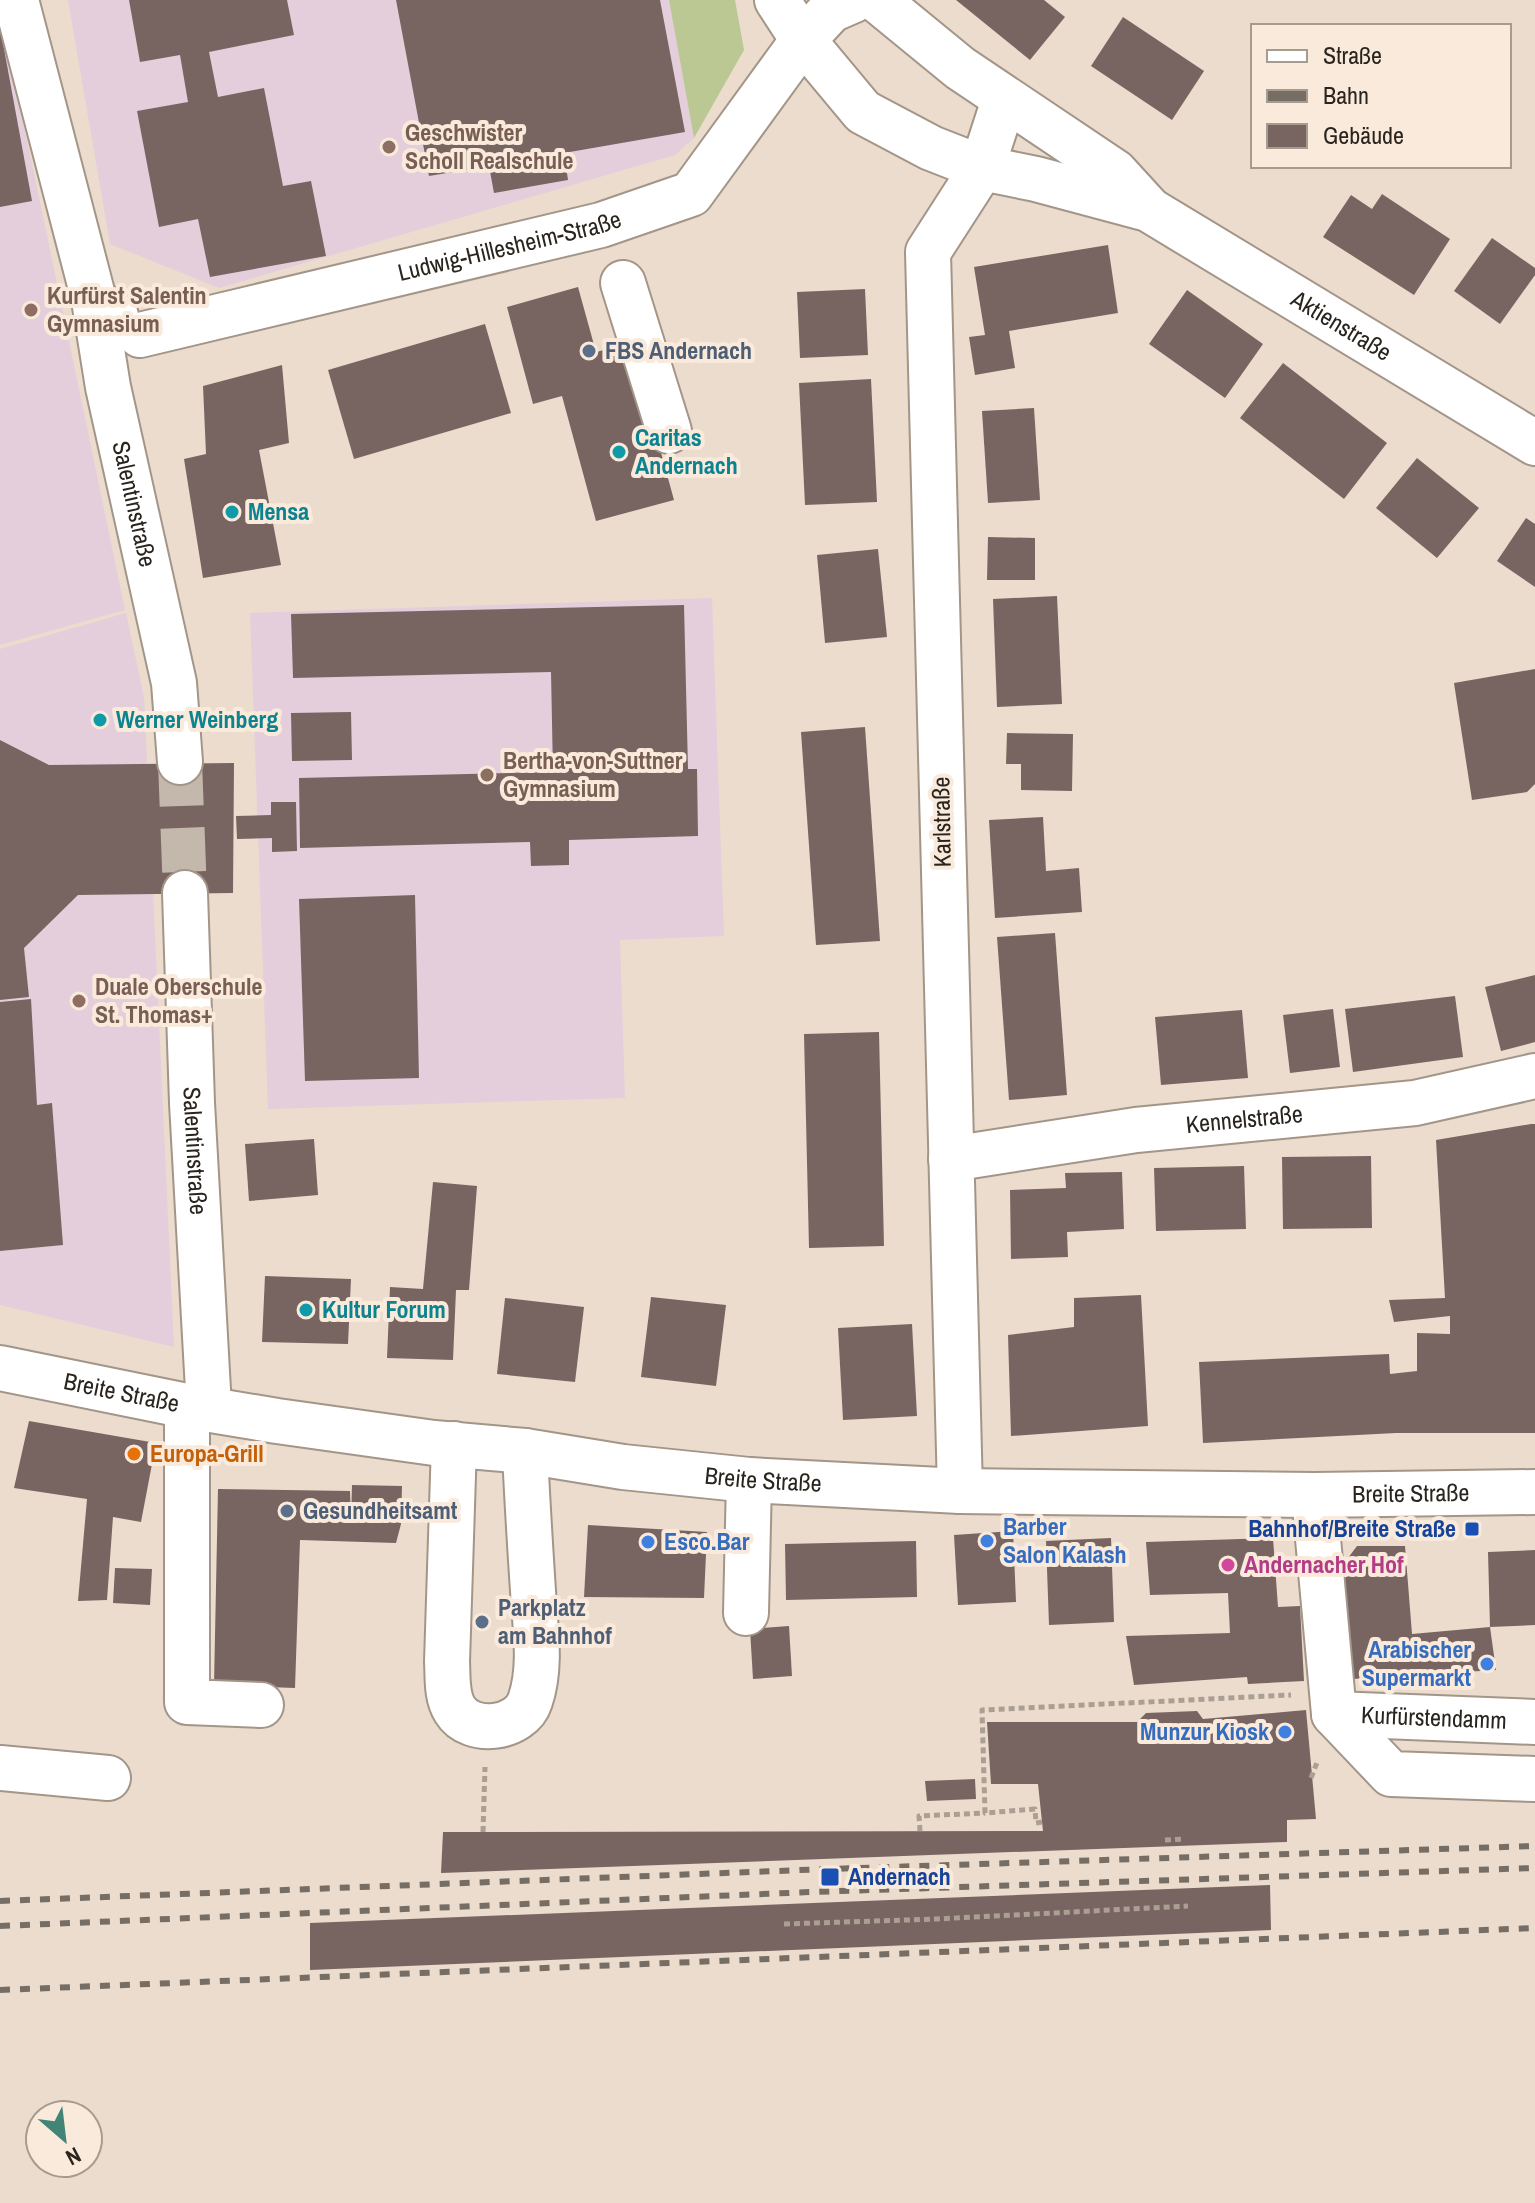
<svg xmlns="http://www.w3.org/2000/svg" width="1535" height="2203" viewBox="0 0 1535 2203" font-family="'Archivo Narrow',sans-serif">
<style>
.education{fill:#e4cedb}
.green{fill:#bbc894}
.building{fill:#786561}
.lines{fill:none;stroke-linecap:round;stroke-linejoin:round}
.minor-tunnel{stroke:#c4b7ab;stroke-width:44;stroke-dasharray:44 22;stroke-linecap:butt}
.minor-casing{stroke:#a39587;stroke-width:48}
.path{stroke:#ab9f94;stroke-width:5;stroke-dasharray:6 4;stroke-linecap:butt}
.minor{stroke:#fff;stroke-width:44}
.rail{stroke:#766d64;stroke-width:6;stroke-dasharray:10 10;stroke-linecap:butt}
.education-dot{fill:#8d6e63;stroke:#f9eadb;stroke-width:3}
.service-dot{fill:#5c6f8a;stroke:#f9eadb;stroke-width:3}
.culture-dot{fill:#0f9aa8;stroke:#f9eadb;stroke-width:3}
.food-dot{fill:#e8710a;stroke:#f9eadb;stroke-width:3}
.transit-dot{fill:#1a4fb4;stroke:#f9eadb;stroke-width:3}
.shop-dot{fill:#3f7fe0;stroke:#f9eadb;stroke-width:3}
.hotel-dot{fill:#d1479c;stroke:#f9eadb;stroke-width:3}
.labels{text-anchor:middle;stroke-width:8;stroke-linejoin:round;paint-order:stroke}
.education-label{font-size:24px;font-weight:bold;fill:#785e54;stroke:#f9eadb;text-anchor:start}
.street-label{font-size:24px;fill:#29241e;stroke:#f9eadb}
.service-label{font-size:24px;font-weight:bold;fill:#4e5e75;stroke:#f9eadb;text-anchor:start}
.culture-label{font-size:24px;font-weight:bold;fill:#0d838f;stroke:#f9eadb;text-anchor:start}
.food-label{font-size:24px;font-weight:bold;fill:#c56008;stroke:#f9eadb;text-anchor:start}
.shop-label{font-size:24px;font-weight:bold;fill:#366cbe;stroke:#f9eadb;text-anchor:start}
.transit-label{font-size:24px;font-weight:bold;fill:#164399;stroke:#f9eadb;text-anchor:end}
.hotel-label{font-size:24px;font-weight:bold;fill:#b23c85;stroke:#f9eadb;text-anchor:start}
</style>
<rect width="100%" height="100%" fill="#ebdcce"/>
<!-- education -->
<g class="education">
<path d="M68 0H669L694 138 675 155 219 288 110 244Z"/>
<path d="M0 10 125 610 0 645Z"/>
<path d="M712 598 724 936 620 940 625 1098 268 1109 250 613Z"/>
<path d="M126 613 144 697 174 1347 0 1305V649Z"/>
</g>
<!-- green -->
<path class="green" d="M669 0H735L744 50 694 138Z"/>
<!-- building -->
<g class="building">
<path d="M129 0H287L294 35 209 52 218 97 264 88 283 186 311 181 326 256 210 277 198 219 159 227 137 111 188 102 180 55 140 62Z"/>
<path d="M396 0H660L685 132 564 153 568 180 494 193 489 166 429 176Z"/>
<path d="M956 0H1044L1065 17 1030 60Z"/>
<path d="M1123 17 1204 71 1172 120 1091 66Z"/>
<path d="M0 27 32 201 0 207Z"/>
<path d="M1382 194 1450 239 1414 295 1323 237 1351 195 1372 209Z"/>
<path d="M1492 238 1535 268V275L1500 324 1454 291Z"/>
<path d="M1108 245 1118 313 1009 331 1015 368 975 375 969 337 985 335 974 267Z"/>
<path d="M578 287 596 352 631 343 674 500 596 521 562 396 533 404 507 307Z"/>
<path d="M865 289 868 355 800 358 797 292Z"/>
<path d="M1187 290 1263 344 1225 398 1149 344Z"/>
<path d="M485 324 511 413 354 459 328 370Z"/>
<path d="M1283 363 1387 443 1344 499 1240 418Z"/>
<path d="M282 365 289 443 259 450 281 565 203 578 184 459 206 454 203 386Z"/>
<path d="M871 379 877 502 805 505 799 383Z"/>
<path d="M1034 408 1040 500 988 503 982 411Z"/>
<path d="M1417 458 1479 508 1437 558 1376 508Z"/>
<path d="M1526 518 1535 524V587L1497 561Z"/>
<path d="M988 537 1035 538V580H987Z"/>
<path d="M878 549 887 637 825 643 817 555Z"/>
<path d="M1057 596 1062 704 997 707 993 599Z"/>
<path d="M684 605 688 769H697L698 836 569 840V865L531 866 530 842 300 848 299 778 553 772 551 672 293 678 291 614Z"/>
<path d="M1535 669V784L1527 792 1472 800 1454 683Z"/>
<path d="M351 712 352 760 292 761 291 713Z"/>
<path d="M865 727 880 941 816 945 801 732Z"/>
<path d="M1007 733 1073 734 1072 791 1021 790V764H1006Z"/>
<path d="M0 740 49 765 234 763 233 893 78 895 24 948 29 997 0 1000Z"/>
<path d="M271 802H296L297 851 272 852V838L237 839 236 816 271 815Z"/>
<path d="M1043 817 1046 871 1079 868 1082 912 995 918 989 820Z"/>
<path d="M415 895 419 1078 305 1081 299 899Z"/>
<path d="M1055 933 1067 1095 1009 1100 997 937Z"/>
<path d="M1535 975V1042L1501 1051 1485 987Z"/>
<path d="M1455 996 1463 1057 1353 1072 1345 1009Z"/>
<path d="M31 999 37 1105 52 1103 63 1245 0 1251V1002Z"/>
<path d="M1333 1009 1340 1067 1290 1073 1283 1015Z"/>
<path d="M1242 1010 1248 1078 1161 1085 1155 1017Z"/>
<path d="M879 1032 884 1246 809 1248 804 1034Z"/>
<path d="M1531 1124H1535V1433H1396L1203 1443 1199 1362 1389 1354 1390 1374 1417 1371V1333L1450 1334V1316L1394 1322 1389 1300 1445 1298 1436 1140Z"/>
<path d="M314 1139 318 1195 249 1201 245 1144Z"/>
<path d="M1371 1156 1372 1228 1283 1229 1282 1157Z"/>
<path d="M1244 1166 1246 1229 1156 1231 1154 1168Z"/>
<path d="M1122 1172 1124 1229 1067 1232 1068 1257 1011 1259 1010 1190 1066 1188 1065 1173Z"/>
<path d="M433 1182 477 1186 469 1290H456L453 1360 387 1358 390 1287 423 1289Z"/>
<path d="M265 1276 351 1279 348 1344 262 1342Z"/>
<path d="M1141 1295 1148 1426 1011 1436 1008 1335 1074 1327V1298Z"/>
<path d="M651 1297 726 1305 716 1386 641 1377Z"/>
<path d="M505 1298 584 1307 575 1382 497 1374Z"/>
<path d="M912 1324 917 1416 843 1420 838 1328Z"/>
<path d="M29 1421 156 1443 141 1522 113 1517 107 1600 78 1601 87 1499 14 1488Z"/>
<path d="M352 1485 402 1486 401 1524 396 1543 300 1540 295 1688 214 1685 218 1489 350 1491 351 1521Z"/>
<path d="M588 1525 707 1532 704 1598 584 1597Z"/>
<path d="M1013 1531 1016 1602 958 1605 954 1535Z"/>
<path d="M1111 1538 1114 1622 1049 1625 1046 1541Z"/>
<path d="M1273 1538 1278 1607 1300 1606 1304 1681 1248 1684 1247 1677 1134 1685 1126 1636 1230 1633 1228 1593 1150 1595 1146 1542Z"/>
<path d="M916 1541 917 1597 786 1600 785 1544Z"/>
<path d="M1357 1546H1405L1412 1634 1490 1627 1496 1670 1353 1679 1342 1566Z"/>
<path d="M1535 1550V1625L1490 1627 1488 1552Z"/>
<path d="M115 1568 152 1569 150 1605 113 1603Z"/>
<path d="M789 1626 792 1676 753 1679 750 1629Z"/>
<path d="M1306 1710 1316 1819 1287 1820V1842L441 1873 443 1832 1043 1831 1038 1784H991L987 1722H1137L1146 1713 1197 1711 1203 1719Z"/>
<path d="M975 1779 976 1799 927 1801 925 1781Z"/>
<path d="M1270 1885 1271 1930 310 1970V1923Z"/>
</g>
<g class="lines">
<!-- minor-tunnel -->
<path class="minor-tunnel" d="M180 762 185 893"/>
<!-- minor casing -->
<g class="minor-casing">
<g id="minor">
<path d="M16 0 94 300 116 316"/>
<path id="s1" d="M777 0 803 40 863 112 931 148 982 168 1036 179 1148 209 1535 443"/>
<path d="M877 0 960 68 1115 172 1147 207"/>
<path d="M623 283 669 431"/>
<path id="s2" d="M94 300 108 387 174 683 180 762"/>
<path id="s3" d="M140 335 601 225 691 194 803 40 831 10 854 0"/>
<path id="s4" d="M185 893 192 1103 209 1408"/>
<path id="s5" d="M951 1159 1136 1130 1415 1103 1535 1076"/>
<path id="s6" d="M0 1368 187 1406 277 1421 434 1443 525 1451 623 1467 749 1480 960 1491 1314 1495 1535 1492"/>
<path d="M187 1406V1702L261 1705"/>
<path d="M454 1444 447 1662C448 1677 446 1696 455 1710 471 1736 521 1729 530 1701 542 1667 535 1626 533 1591 530 1545 527 1498 525 1451"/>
<path d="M960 1491 928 252 982 168 1004 100"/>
<path d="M1314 1495 1334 1714 1391 1774 1535 1779"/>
<path d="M746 1613 749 1480"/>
<path id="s7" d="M1334 1714 1535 1722"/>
<path d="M0 1768 108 1778"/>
</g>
</g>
<!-- path -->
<g class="path">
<path d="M1311 1778 1318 1760"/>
<path d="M1042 1822 1036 1823 1035 1809 985 1813 982 1710 1291 1695"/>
<path d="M920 1831 919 1816 985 1813"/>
<path d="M483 1832 485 1767"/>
<path d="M1165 1840 1185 1839"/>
<path d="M784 1924 937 1919 1188 1906"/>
</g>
<!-- minor -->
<use href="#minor" class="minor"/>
<!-- rail -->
<g class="rail">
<path d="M0 1901 828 1869 1535 1846"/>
<path d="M0 1926 811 1892 1535 1868"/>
<path d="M0 1990 1535 1928"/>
</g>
</g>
<!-- markers -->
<g class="education-dot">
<circle cx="389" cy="147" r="8"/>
<circle cx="31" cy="310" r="8"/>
<circle cx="487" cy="775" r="8"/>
<circle cx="79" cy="1001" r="8"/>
</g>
<g class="service-dot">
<circle cx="589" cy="351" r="8"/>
<circle cx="287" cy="1511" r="8"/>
<circle cx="482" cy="1622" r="8"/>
</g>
<g class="culture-dot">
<circle cx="619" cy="452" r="8"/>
<circle cx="232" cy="512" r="8"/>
<circle cx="100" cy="720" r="8"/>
<circle cx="306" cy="1310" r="8"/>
</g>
<circle class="food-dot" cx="134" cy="1454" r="8"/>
<g class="transit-dot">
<rect x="1464" y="1521" width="16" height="16" rx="4"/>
<rect x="820" y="1867" width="20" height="20" rx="4"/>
</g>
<g class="shop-dot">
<circle cx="987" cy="1541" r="8"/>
<circle cx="648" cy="1542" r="8"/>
<circle cx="1487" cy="1664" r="8"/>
<circle cx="1285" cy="1732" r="8"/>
</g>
<circle class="hotel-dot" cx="1228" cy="1565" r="8"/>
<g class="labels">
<!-- education labels -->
<g class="education-label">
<text x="405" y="141">Geschwister<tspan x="405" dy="28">Scholl Realschule</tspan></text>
<text x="47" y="304">Kurfürst Salentin<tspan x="47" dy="28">Gymnasium</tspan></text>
<text x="503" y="769">Bertha-von-Suttner<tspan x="503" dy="28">Gymnasium</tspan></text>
<text x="95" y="995">Duale Oberschule<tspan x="95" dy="28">St. Thomas+</tspan></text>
</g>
<!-- street labels -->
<g class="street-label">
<text dy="8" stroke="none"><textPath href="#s3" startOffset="380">Ludwig-Hillesheim-Straße</textPath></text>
<text dy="8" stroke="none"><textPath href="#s1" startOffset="670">Aktienstraße</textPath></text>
<text dy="8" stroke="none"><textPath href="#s2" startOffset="208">Salentinstraße</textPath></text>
<text transform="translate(942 822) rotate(-91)" y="8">Karlstraße</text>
<text dy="8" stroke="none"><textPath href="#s5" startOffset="296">Kennelstraße</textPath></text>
<text dy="8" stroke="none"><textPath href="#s4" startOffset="258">Salentinstraße</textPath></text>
<text dy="8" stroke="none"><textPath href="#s6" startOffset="124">Breite Straße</textPath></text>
<text dy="8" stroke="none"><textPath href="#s6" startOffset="772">Breite Straße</textPath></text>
<text dy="8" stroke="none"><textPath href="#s6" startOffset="1420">Breite Straße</textPath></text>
<text dy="8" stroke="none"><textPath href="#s7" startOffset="100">Kurfürstendamm</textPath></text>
</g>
<!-- service labels -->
<g class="service-label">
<text x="605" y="359">FBS Andernach</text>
<text x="303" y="1519">Gesundheitsamt</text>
<text x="498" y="1616">Parkplatz<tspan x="498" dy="28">am Bahnhof</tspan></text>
</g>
<!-- culture labels -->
<g class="culture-label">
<text x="635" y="446">Caritas<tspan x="635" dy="28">Andernach</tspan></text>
<text x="248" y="520">Mensa</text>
<text x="116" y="728">Werner Weinberg</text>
<text x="322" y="1318">Kultur Forum</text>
</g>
<!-- food labels -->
<g class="food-label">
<text x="150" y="1462">Europa-Grill</text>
</g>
<!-- shop labels -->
<g class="shop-label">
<text x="1003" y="1535">Barber<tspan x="1003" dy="28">Salon Kalash</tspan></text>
<text x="664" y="1550">Esco.Bar</text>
<text x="1471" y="1658" text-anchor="end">Arabischer<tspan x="1471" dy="28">Supermarkt</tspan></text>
<text x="1269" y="1740" text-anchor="end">Munzur Kiosk</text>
</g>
<!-- transit labels -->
<g class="transit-label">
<text x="1456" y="1537">Bahnhof/Breite Straße</text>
<text x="848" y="1885" text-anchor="start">Andernach</text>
</g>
<!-- hotel labels -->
<g class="hotel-label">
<text x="1244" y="1573">Andernacher Hof</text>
</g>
</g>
<!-- legend -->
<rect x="1251" y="24" width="260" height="144" fill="#f9eadb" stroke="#a69b8f" stroke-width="2"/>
<rect x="1267" y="50" width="40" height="12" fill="#ffffff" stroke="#a69b8f" stroke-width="2"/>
<text x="1323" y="64" font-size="24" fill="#29241e">Straße</text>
<rect x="1267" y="90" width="40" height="12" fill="#766d64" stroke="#a69b8f" stroke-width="2"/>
<text x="1323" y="104" font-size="24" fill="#29241e">Bahn</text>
<rect x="1267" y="124" width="40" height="24" fill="#786561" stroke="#a69b8f" stroke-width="2"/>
<text x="1323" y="144" font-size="24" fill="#29241e">Gebäude</text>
<!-- north arrow -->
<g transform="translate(64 2139) rotate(152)"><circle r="38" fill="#f9eadb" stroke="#a69b8f" stroke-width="2"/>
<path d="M0-6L14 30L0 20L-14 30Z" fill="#428476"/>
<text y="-12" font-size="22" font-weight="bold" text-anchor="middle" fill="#29241e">N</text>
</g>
</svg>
